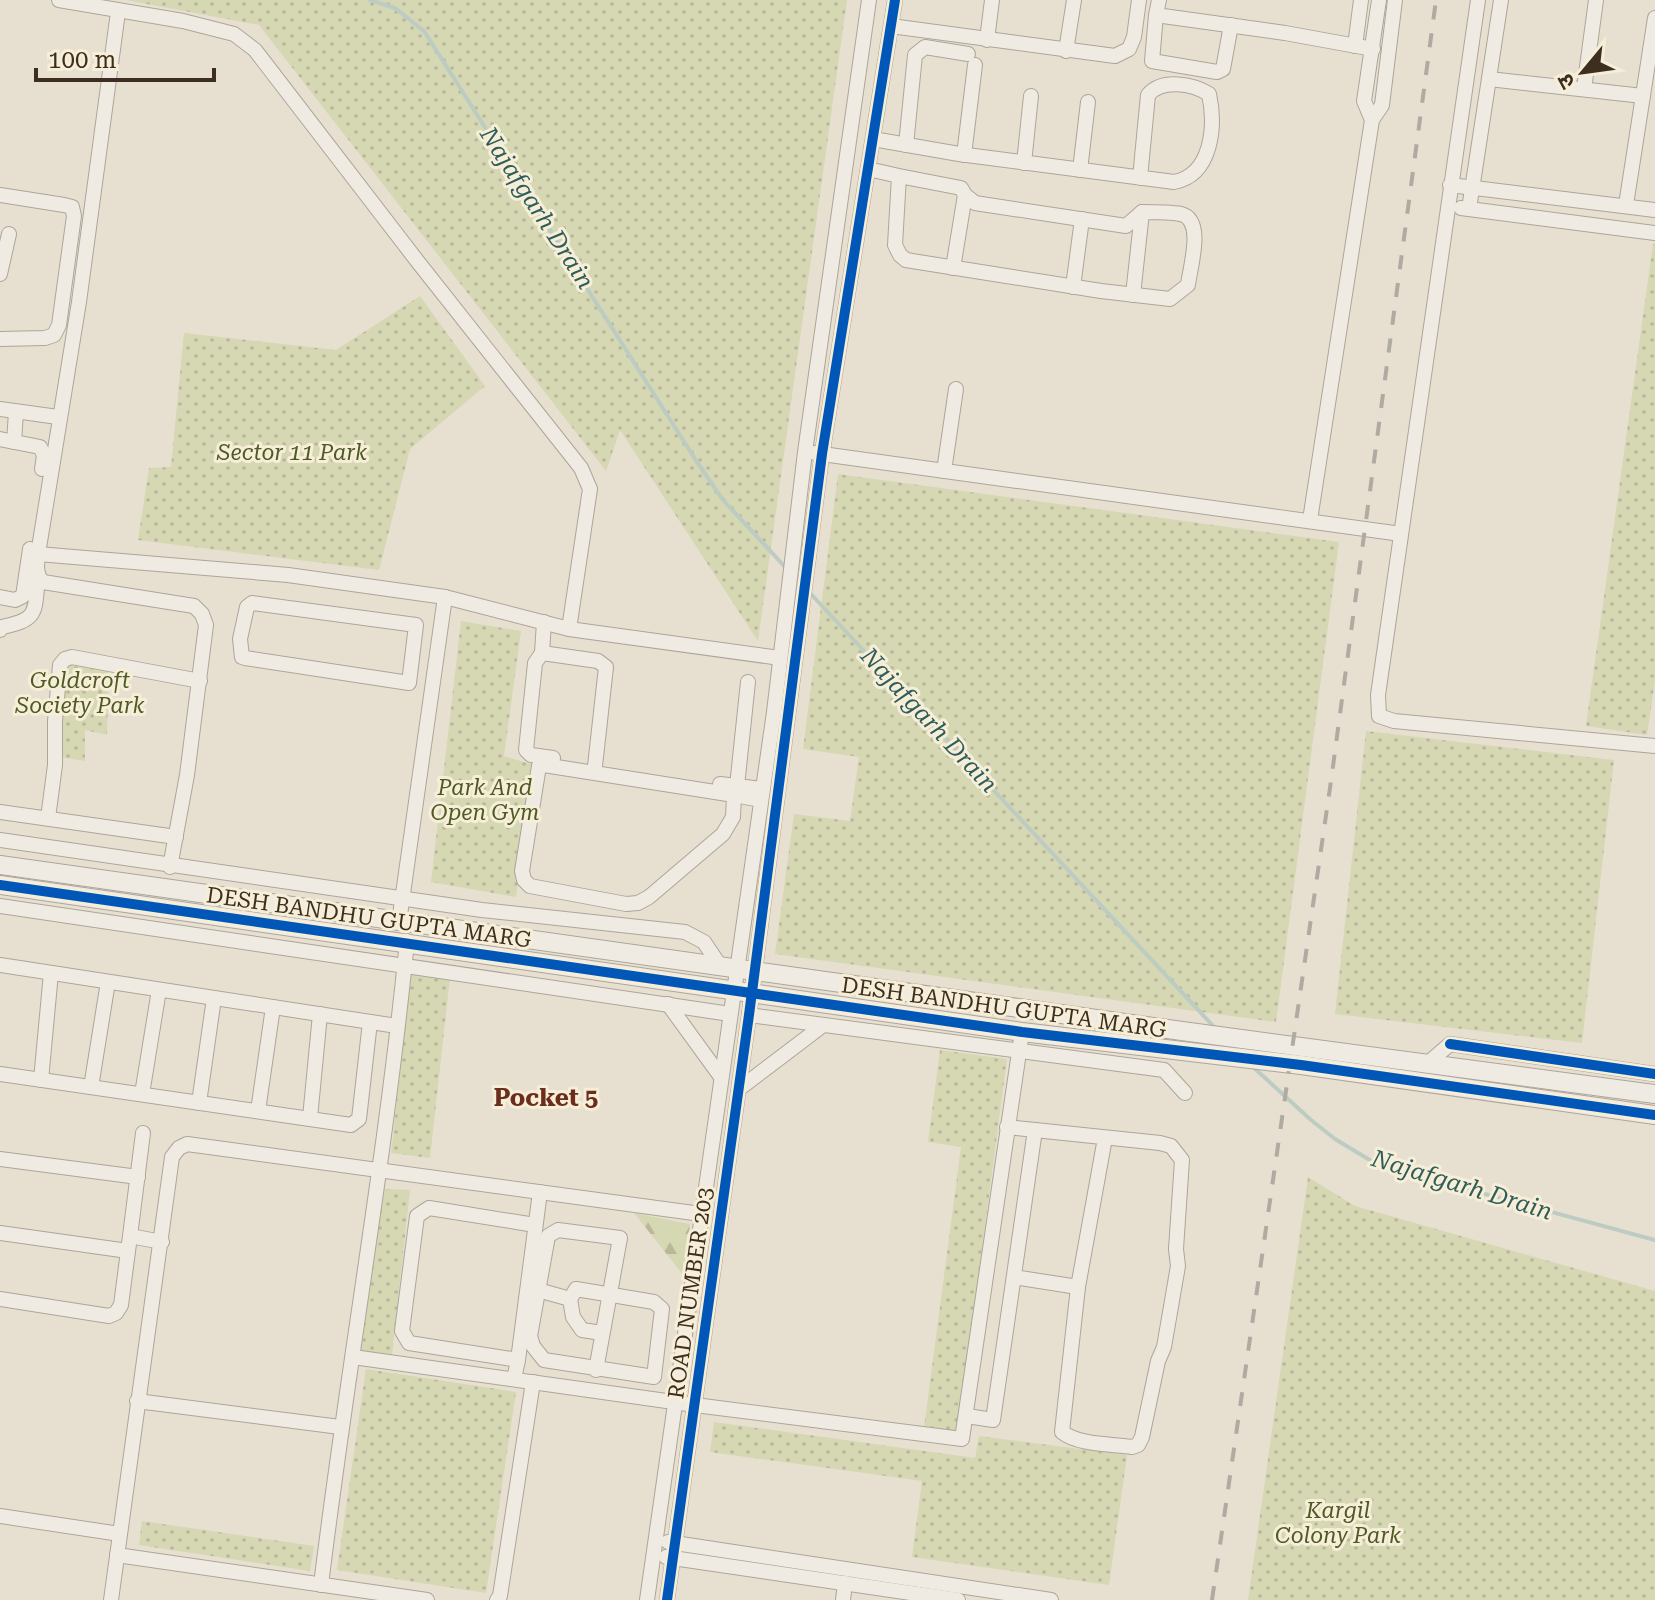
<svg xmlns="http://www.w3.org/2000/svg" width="1655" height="1600" viewBox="0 0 1655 1600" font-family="'Roboto Serif','Noto Sans Devanagari',serif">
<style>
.grass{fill:url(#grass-dots)}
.forest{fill:url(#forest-firs)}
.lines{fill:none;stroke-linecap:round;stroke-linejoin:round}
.stream{stroke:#bcccc2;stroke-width:4}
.minor-casing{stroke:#ada599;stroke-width:16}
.tertiary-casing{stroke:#ada599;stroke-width:20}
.minor{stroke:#efebe3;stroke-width:14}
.tertiary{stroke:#efebe3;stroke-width:18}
.rail{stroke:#afaaa2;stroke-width:4;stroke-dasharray:14 14;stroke-linecap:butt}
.cycleway-casing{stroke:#f7eed8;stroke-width:15}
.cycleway{stroke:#0057b8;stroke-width:10}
.labels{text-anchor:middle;stroke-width:6;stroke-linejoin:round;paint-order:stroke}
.park-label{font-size:22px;font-style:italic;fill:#4d5a26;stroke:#f7eed8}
.street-label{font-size:22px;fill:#3d2e20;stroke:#f7eed8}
.water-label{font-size:24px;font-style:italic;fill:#2f5d5a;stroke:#f7eed8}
.neighbourhood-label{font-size:24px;font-weight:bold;fill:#6b2e1e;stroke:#f7eed8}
</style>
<defs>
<pattern id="grass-dots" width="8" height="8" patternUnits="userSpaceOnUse" patternTransform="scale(2)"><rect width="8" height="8" fill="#d6d7b3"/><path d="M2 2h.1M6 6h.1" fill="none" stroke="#b9b99a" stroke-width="1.8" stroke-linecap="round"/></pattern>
<pattern id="forest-firs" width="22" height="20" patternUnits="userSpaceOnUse" patternTransform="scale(2)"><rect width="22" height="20" fill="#d6d7b3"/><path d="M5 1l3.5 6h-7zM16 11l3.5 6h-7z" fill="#b9b99a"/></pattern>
</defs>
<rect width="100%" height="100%" fill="#e7e0d1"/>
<!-- grass -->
<g class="grass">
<path d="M126 0H847L758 641 620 430 606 471 259 25Z"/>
<path d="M1653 244H1655V681L1647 735 1586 726Z"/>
<path d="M420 296 485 386 410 449 379 570 138 540 149 468 171 467 184 333 336 350Z"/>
<path d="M838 474 1339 542 1276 1022 775 954 794 814 850 821 859 757 803 749Z"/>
<path d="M461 621 521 631 504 756 534 765 516 897 431 882Z"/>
<path d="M56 659 109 669 107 735 85 730V761L54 756 50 715Z"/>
<path d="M1366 731 1614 760 1582 1043 1335 1014Z"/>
<path d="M411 973 450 977 430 1158 391 1153Z"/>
<path d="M940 1050 1007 1059 958 1432 924 1428 961 1147 928 1142Z"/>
<path d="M1308 1177 1355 1206 1655 1291V1600H1248Z"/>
<path d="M384 1189 410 1190 392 1355 361 1352Z"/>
<path d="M366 1369 516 1392 486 1593 337 1570Z"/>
<path d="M714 1422 975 1458 979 1436 1127 1455 1109 1585 912 1557 922 1481 710 1452Z"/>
<path d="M142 1521 314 1546 310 1571 139 1545Z"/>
</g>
<!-- forest -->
<path class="forest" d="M634 1213 690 1224 684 1276Z"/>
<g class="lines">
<!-- stream -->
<g class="stream">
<path d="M370 0 395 8 424 31 697 462 723 500 787 569"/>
<path d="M810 593 1215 1028"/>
<path d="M1252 1066 1311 1120 1335 1139 1378 1165 1655 1240"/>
</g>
<!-- minor casing -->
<g class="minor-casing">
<g id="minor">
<path d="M59 0 183 21 234 34 255 50 418 262 581 468 590 489 569 629"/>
<path d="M1159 0 1156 15 1285 33 1373 49"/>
<path d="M1478 0 1378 695 1379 716 1394 721 1655 746"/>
<path d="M118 12 79 302 38 554 288 575 445 597 569 629 780 658"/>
<path d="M1156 15 1152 61 1217 72 1223 69 1231 25"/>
<path d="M891 26 1115 56 1129 49 1134 37 1139 0"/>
<path d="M987 40 992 0"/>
<path d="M1355 46 1361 0"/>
<path d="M1066 51 1074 0"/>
<path d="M1489 79 1643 96"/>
<path d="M1584 89 1596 0"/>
<path d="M1372 120 1364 101 1379 0"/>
<path d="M873 139 959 154 1174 182C1212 175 1216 126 1209 94 1193 84 1162 78 1148 95L1140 178"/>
<path d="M906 145 915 55 925 47 968 54"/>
<path d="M964 155 975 65"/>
<path d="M1024 163 1031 96"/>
<path d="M868 169 899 176 895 245 900 255 906 260 1101 291 1170 299 1188 285C1190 267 1205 220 1181 214 1169 212 1155 212 1142 212L1126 226 975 203 965 195 961 188 899 176"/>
<path d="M1080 170 1088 102"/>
<path d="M1450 185 1655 210"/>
<path d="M0 195 64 205 72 207 74 216 59 325 54 335 45 338 0 339"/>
<path d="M1626 205 1655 18"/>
<path d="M1461 208 1655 233"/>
<path d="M1469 209 1501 0"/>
<path d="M953 268 965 195"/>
<path d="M0 274 9 234"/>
<path d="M1073 287 1082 219"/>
<path d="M1133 295 1142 212"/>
<path d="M0 409 58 417"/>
<path d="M0 439 40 447 44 455 42 469"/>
<path d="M14 442 16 412"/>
<path d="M815 453 1401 534"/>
<path d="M944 471 956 389"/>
<path d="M1310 520 1372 120 1382 105 1395 0"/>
<path d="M38 554C37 564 35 574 43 582L194 606 202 614 206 625 187 775 170 867"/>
<path d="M0 597 15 600 23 596 30 549"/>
<path d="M252 603 416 625 409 683 245 658 242 657 240 639 247 607Z"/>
<path d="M0 630 2 627C39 619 34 613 38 578"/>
<path d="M542 653 544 622"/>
<path d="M553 758 531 755 526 750 535 663 542 653 598 661 606 667 595 766"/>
<path d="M720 784 762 789"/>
<path d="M737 786 748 682"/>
<path d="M734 795 733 817 723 834 649 897 638 903 626 904 530 886 524 880 522 871 539 766 544 765 734 795 761 800"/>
<path d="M0 812 176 837"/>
<path d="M48 818 55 765V721L60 665 65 659 72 657 200 681"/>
<path d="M0 840 482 910 685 932 704 942 720 966"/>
<path d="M0 906 730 1014"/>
<path d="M399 922 445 597"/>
<path d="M0 965 397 1026"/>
<path d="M668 1004 721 1077"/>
<path d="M749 1015 1164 1070 1185 1093"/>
<path d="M1427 1064 1450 1044 1655 1074"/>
<path d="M0 1074 351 1125 359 1119 370 1022"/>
<path d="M41 1080 51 973"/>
<path d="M91 1087 108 982"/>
<path d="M739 1089 822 1026"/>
<path d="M142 1094 159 990"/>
<path d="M199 1103 214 998"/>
<path d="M258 1111 273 1007"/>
<path d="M310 1118 320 1014"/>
<path d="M1035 1130 1160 1143 1171 1146 1182 1160 1176 1249 1178 1266 1164 1347 1158 1361 1142 1437 1138 1445 1132 1447C1112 1444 1078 1445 1062 1432L1078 1287 1105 1138"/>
<path d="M0 1159 138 1177"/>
<path d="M0 1233 128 1251"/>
<path d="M130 1236 143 1133"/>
<path d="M1014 1277 1078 1287"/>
<path d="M538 1290 570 1299 573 1317 582 1330 602 1333"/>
<path d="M0 1299 109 1316 116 1313 121 1305 130 1236 162 1242"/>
<path d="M570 1299 576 1289 654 1302 662 1309 654 1377 544 1360 533 1346 530 1336 548 1236 558 1230 620 1238 596 1370"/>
<path d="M353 1357 695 1405 962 1439 1022 1032"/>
<path d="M518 1360 540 1192"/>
<path d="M514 1379 518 1360 409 1343 402 1331 417 1216 429 1208 535 1225"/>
<path d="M137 1401 340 1427"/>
<path d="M967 1416 993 1420 1035 1130 1007 1127"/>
<path d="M0 1516 120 1534"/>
<path d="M668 1542 1051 1600"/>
<path d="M117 1555 427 1600"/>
<path d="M666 1557 958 1600"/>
<path d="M321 1585C347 1370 386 1157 407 941"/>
<path d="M111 1600 172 1157 179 1148 187 1144 701 1214"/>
<path d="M497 1600 500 1596 533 1382"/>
<path d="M647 1600 774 712 805 452 869 0"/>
<path d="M667 1600 749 1015 822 454 895 0"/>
<path d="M843 1600 845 1583"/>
</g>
</g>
<!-- tertiary casing -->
<g class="tertiary-casing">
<g id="tertiary">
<path d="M0 865 1182 1031 1655 1094"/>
<path d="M0 885 1022 1032 1301 1065 1655 1115"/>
</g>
</g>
<!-- minor -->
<use href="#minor" class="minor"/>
<!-- tertiary -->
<use href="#tertiary" class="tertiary"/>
<!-- rail -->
<path class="rail" d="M1212 1600 1331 781 1436 0"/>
<!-- cycleway casing -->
<g class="cycleway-casing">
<g id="cycleway">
<path d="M0 885 1022 1032 1301 1065 1655 1115"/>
<path d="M1450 1044 1655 1074"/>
<path d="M667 1600 749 1015 822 454 895 0"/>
</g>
</g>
<!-- cycleway -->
<use href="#cycleway" class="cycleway"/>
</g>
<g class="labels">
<!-- park labels -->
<g class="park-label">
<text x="292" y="460">Sector 11 Park</text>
<text x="80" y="688">Goldcroft<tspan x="80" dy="25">Society Park</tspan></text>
<text x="485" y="795">Park And<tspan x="485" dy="25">Open Gym</tspan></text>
<text x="1338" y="1518">Kargil<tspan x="1338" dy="25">Colony Park</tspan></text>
</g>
<!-- street labels -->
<g class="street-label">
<text transform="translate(369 917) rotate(8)" y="8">DESH BANDHU GUPTA MARG</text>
<text transform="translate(1004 1007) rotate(8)" y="8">DESH BANDHU GUPTA MARG</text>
<text transform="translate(690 1293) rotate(-82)" y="8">ROAD NUMBER 203</text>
</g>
<!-- water labels -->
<g class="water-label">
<text transform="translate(537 208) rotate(57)" y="8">Najafgarh Drain</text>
<text transform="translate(929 720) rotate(47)" y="8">Najafgarh Drain</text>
<text transform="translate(1462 1185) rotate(17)" y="8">Najafgarh Drain</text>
</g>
<!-- neighbourhood labels -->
<g class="neighbourhood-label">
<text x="546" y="1106">Pocket 5</text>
</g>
</g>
<!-- north arrow -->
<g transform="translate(1583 72) rotate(241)" stroke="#f7eed8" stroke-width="6" paint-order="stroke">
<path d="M0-6L14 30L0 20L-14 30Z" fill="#3d2e20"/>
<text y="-12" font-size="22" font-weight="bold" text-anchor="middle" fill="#3d2e20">उ</text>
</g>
<!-- scale -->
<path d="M36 68v12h178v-12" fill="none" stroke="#3d2e20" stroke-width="4"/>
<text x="48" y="68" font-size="24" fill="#3d2e20" stroke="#f7eed8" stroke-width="6" paint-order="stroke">100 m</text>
</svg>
